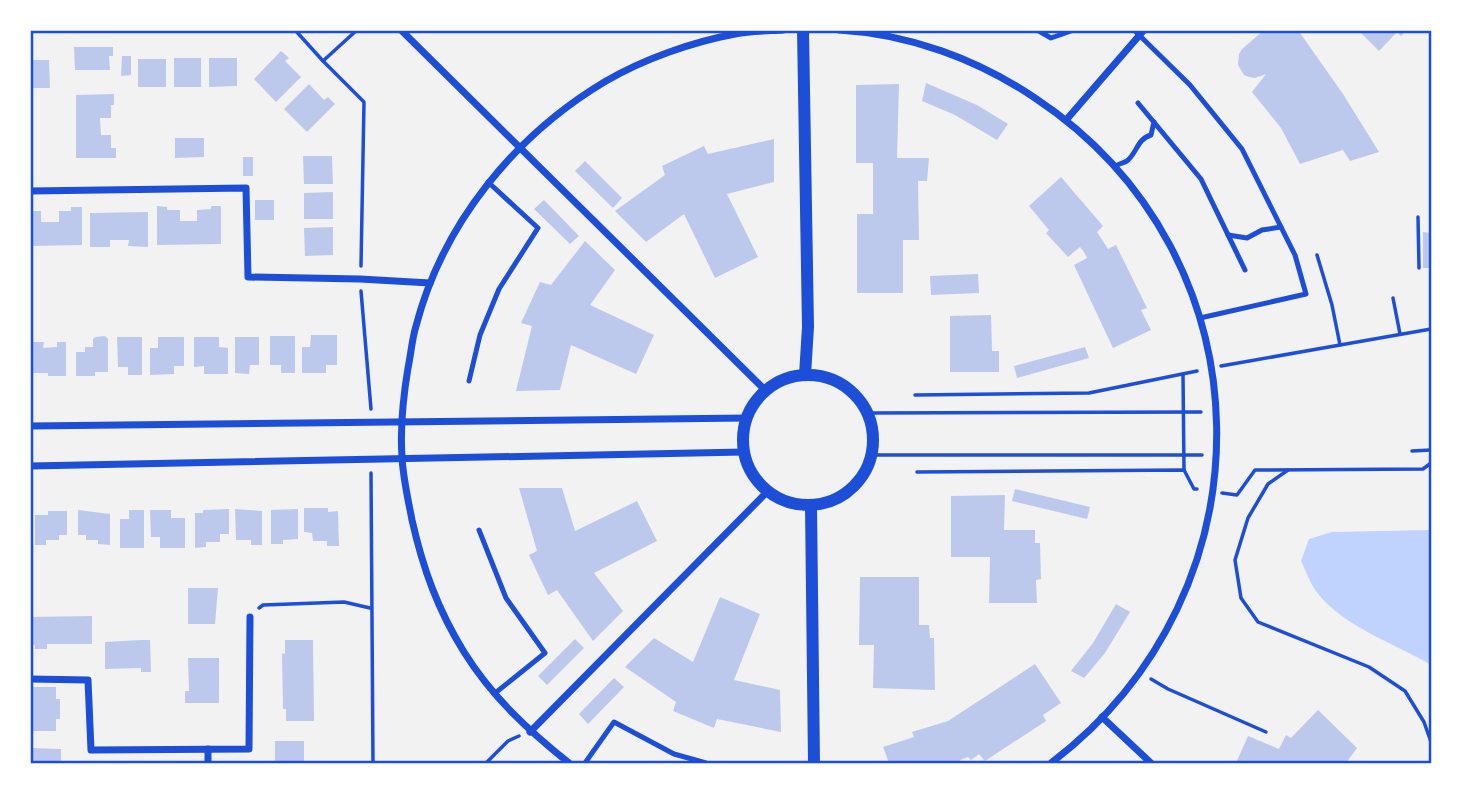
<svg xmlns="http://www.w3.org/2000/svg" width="1461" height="793" viewBox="0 0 1461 793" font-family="Lato,sans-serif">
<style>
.water{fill:#bfd3fe}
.building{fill:#bdc9ec}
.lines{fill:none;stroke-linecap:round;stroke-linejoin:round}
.path{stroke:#1d4ed8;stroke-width:3.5}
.service{stroke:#1d4ed8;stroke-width:5}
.minor{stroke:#1d4ed8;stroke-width:7}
.tertiary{stroke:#1d4ed8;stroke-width:12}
.neatline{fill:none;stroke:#1d4ed8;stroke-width:2.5}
</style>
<rect width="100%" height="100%" fill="#f2f2f2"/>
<!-- water -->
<path class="water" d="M1431 530V665C1396 644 1345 627 1319 595 1311 586 1306 571 1301 561L1309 539 1332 532Z"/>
<!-- building -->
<g class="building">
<path d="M1264 30H1298L1343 94 1379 152 1350 161 1343 150 1300 164 1281 128 1252 92 1266 74 1255 78 1249 77 1244 75 1238 65 1239 54 1242 49Z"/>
<path d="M1358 30H1407L1401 36 1397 32 1379 51Z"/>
<path d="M74 47H113V56H109L110 70H75Z"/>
<path d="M281 51 289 58 285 61 301 77 276 102 254 79Z"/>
<path d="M122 56H131V75L121 76Z"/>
<rect x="174" y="58" width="27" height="29"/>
<path d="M209 58H237V86L209 87Z"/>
<rect x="138" y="59" width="28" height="28"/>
<path d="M30 60H49L50 88H30Z"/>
<path d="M926 83 977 105 1008 124 997 140 955 115 922 101Z"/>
<path d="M309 84 324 100 328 97 335 104 307 132 284 109Z"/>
<path d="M899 84 897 158H929L927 181H918L919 240H903V293H857V214H873V163H856V85Z"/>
<path d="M114 94V105H111V118H100L101 135H111V148H116V158H76V95Z"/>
<path d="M175 138H204V157L175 158Z"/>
<path d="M774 139V182L727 194 758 257 715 278 684 214 646 242 615 211 665 175 662 166 704 146 708 154Z"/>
<path d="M303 156H332L333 184H304Z"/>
<rect x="243" y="157" width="10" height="19"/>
<path d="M585 161 622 198 613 208 575 171Z"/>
<path d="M1061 177 1103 226 1097 232 1108 249 1116 245 1147 308 1141 310 1151 330 1113 348 1074 265 1087 258 1084 252 1080 247 1068 257 1046 233 1049 230 1029 206Z"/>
<path d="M333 192V219H304V193Z"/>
<rect x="255" y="200" width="19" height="20"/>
<path d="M544 200 579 236 570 244 534 209Z"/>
<path d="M157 206 167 207V210H180V221H197V210L211 209V206H221V244L157 245Z"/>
<path d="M71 207H82V245L30 246V211H41V222H59V211H71Z"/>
<path d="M148 212V247L128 246 129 240H110V247H90V213Z"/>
<path d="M333 227V255L305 256 304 228Z"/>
<path d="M1423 232 1431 233V268H1423Z"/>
<path d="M585 241 615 270 590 305 654 335 636 374 571 345 560 390 516 391 532 326 521 323 540 282 551 285Z"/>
<path d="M978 274 979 293 931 295 930 276Z"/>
<path d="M991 315 992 351H999V372H950V316Z"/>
<path d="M311 335H337V365H326V373H302V347H310Z"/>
<path d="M105 336 108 339V372H95V376H76V352H85V347H93V339L96 337Z"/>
<path d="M270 336H295V373H281V365H270Z"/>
<path d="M117 337H142V375H128V367H118Z"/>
<path d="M158 337H184V366H174V374L150 375V348H158Z"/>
<path d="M194 337H219V347L228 348V374H204V366L194 367Z"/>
<path d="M235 337H259V365H250L249 374 235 373Z"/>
<path d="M33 342H44L43 348 57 347V342H66V376H48V373H33Z"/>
<path d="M1085 347 1089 358 1017 378 1014 366Z"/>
<path d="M519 488H562L575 531 637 501 657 541 594 573 623 611 593 641 557 590 548 595 529 555 537 551Z"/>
<path d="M1015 489 1090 507 1087 519 1012 501Z"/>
<path d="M1005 495 1004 530H1035V543H1040L1041 579 1036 580 1037 603H989L990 557H951V496Z"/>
<path d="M304 508H328V512L338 511 339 546H327V541H313L312 533 304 532Z"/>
<path d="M229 509V534H220V542H206V547L195 548V513H203V510Z"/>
<path d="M235 509 262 511V545H251V540H236Z"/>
<path d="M298 509V539L283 540V544H271V510Z"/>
<path d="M78 510 110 514V545L98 544V540H86V535H78Z"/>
<path d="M129 510H144V548H120V519H129Z"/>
<path d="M150 510H171V518H185V548H160V537H151Z"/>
<path d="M48 511H67V535H59V540H46V545H35V515H48Z"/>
<path d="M860 577H919V625H929L930 638H934L935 690 873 688 874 645H859Z"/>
<path d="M188 588H218L215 624H188Z"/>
<path d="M720 597 760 614 734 680 780 690 781 732 717 719 714 728 673 711 676 702 625 667 654 638 693 662Z"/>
<path d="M1116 604 1130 612 1105 653 1084 678 1071 671 1093 643Z"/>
<path d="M92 616V644H47V649H35V645H30V617Z"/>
<path d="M575 639 584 648 547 685 538 676Z"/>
<path d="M141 640H150L151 672H141V668L105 669V642Z"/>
<path d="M285 640H313L314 721H286V709H283L282 653 285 654Z"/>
<path d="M188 658H219V703H185V691H189Z"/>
<path d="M1035 664 1061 703 1043 715 1046 721 985 761 979 754 971 760 968 757 960 760 962 763H889L883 747 914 737 912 732 948 721Z"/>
<path d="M614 678 624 687 588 724 579 714Z"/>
<path d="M30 687H56V699H60V719H56V731H30Z"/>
<path d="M1318 710 1357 748 1346 763H1236L1248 736 1279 749 1286 735 1291 738Z"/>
<path d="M275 741H304V763L275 762Z"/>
<path d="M30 748 61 749V763H33V760H30Z"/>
</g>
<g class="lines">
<!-- path -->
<g class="path">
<path d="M295 30 323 61 357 30"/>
<path d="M323 61 364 102 361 266"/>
<path d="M1418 217 1419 268"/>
<path d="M1317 255 1332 305 1340 345 1431 329"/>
<path d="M361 291 371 409"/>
<path d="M1393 298 1400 334"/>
<path d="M1221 366 1340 345"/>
<path d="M1183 374 1184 470"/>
<path d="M915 395 1089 393 1197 371"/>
<path d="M868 413 1201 412"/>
<path d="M1412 451 1431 450"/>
<path d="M872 455H1202"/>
<path d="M1288 470 1268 484 1248 518 1235 560 1241 598 1258 622 1369 667 1405 691 1424 722 1431 742"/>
<path d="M917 472 1184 470 1194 489H1197"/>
<path d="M371 473 373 763"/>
<path d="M1222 493 1237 495 1255 470 1423 469 1431 463"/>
<path d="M259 608 263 605 344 602 370 608"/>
<path d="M1151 679 1168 689 1266 732"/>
<path d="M486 763 508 741 519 736"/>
</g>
<!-- service -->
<g class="service">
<path d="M1037 30 1051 38 1074 30"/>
<path d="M1134 30 1190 85 1242 149 1295 255 1306 294 1200 318"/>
<path d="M1138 103 1201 179 1245 270"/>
<path d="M1115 166C1119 164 1123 163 1127 161 1137 153 1137 139 1151 135L1154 122"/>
<path d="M1228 235 1247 238 1262 230 1281 227"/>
<path d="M469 381 480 335 499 289 538 228 488 182"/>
<path d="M479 530 506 598 545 653 494 694"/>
<path d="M585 763 614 722 674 754 706 763"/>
</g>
<!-- minor -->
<g class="minor">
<path d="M401 30 766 391"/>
<path d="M839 30C909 34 977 59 1035 98 1273 256 1276 593 1051 763"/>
<path d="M1067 119 1144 30"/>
<path d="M30 191 246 188 248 277 360 279 430 283"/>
<path d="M30 426 747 418"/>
<path d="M30 466 744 452"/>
<path d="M30 679 88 680 91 750 249 749 250 617"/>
<path d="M1102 717 1151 763"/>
<path d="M530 732 768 491"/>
<path d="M208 763V749"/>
<path d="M569 763C529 731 492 697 464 652 438 610 423 569 412 520 408 499 403 478 402 457 400 427 403 398 408 368 411 354 412 339 416 326 443 223 515 135 606 81 644 59 692 42 735 34 751 31 767 31 783 30"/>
</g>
<!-- tertiary -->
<g class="tertiary">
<path d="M803 30 808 327 805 375"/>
<circle cx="808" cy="440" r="65"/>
<path d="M811 505 814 763"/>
</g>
</g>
<!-- border -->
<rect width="1461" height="793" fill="none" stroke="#ffffff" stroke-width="63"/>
<rect x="32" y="32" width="1398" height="730" class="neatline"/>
</svg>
